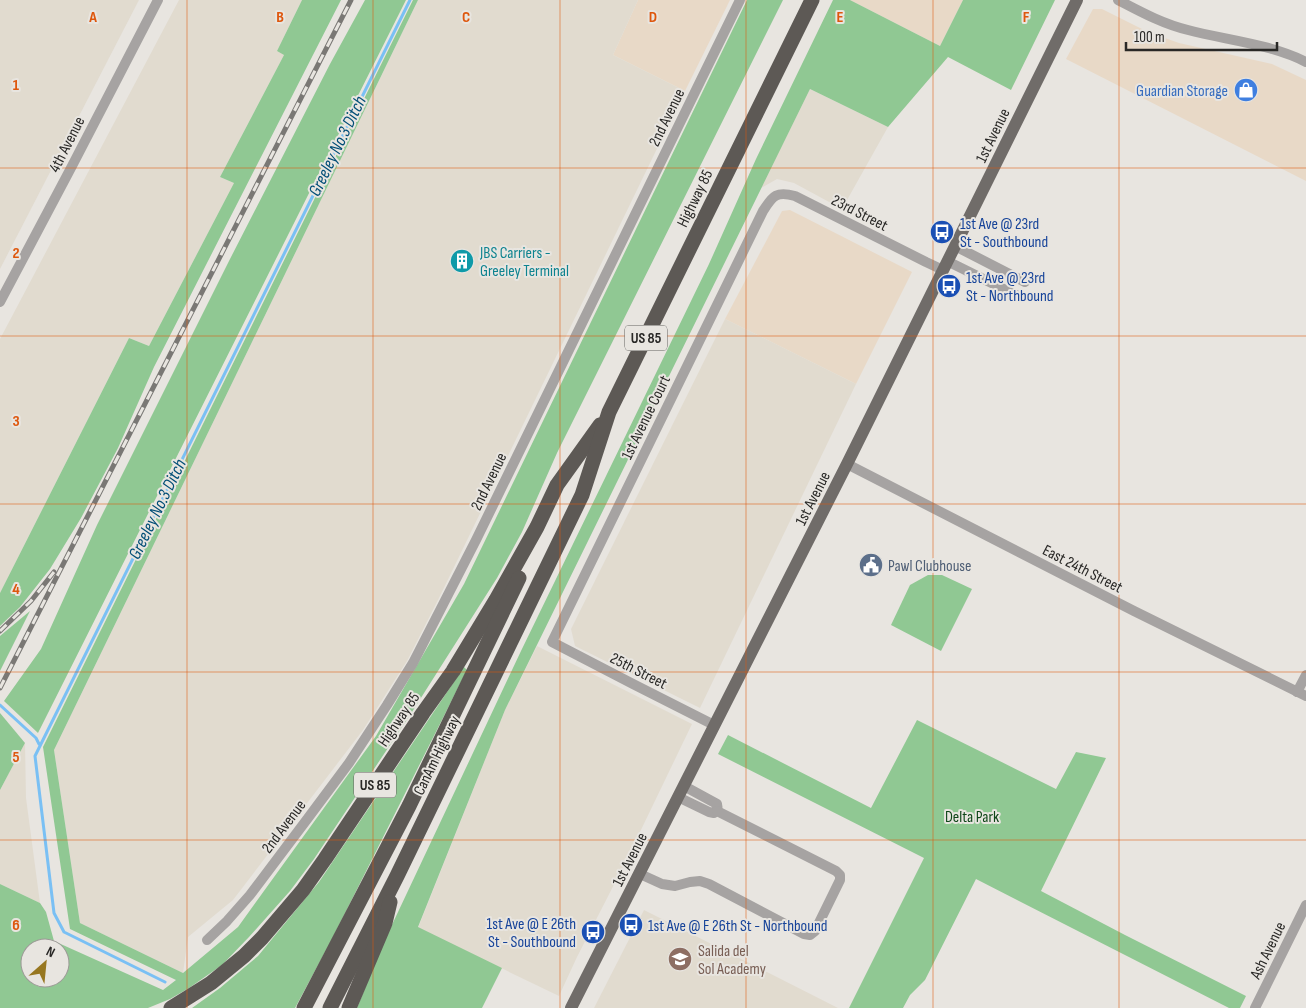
<svg xmlns="http://www.w3.org/2000/svg" width="1306" height="1008" viewBox="0 0 1306 1008" font-family="'Sofia Sans Condensed',sans-serif">
<style>
.commercial{fill:#e8d9c7}
.built{fill:#e1dbcf}
.green{fill:#90c893;fill-rule:evenodd}
.lines{fill:none;stroke-linecap:round;stroke-linejoin:round}
.stream{stroke:#7ac0f4;stroke-width:3}
.minor{stroke:#a6a3a2;stroke-width:10}
.major{stroke:#706c69;stroke-width:12}
.highway{stroke:#5d5955;stroke-width:15}
.rail-casing{stroke:#7a7875;stroke-width:5}
.rail{stroke:#e8e5e0;stroke-width:3;stroke-dasharray:9;stroke-linecap:butt}
.grid{fill:none;stroke:#de570d;stroke-width:1;stroke-opacity:0.55}
.labels{text-anchor:middle;stroke-width:4;stroke-linejoin:round;paint-order:stroke}
.shield{fill:#e8e5e0;stroke:#62615e;stroke-width:1}
.shield-label{font-size:15px;font-weight:bold;fill:#292826}
.shop-label{font-size:16px;fill:#366cbe;stroke:#e8e5e0;text-anchor:end}
.street-label{font-size:16px;fill:#292826;stroke:#e8e5e0}
.transit-label{font-size:16px;fill:#164399;stroke:#e8e5e0;text-anchor:start}
.culture-label{font-size:16px;fill:#0d838f;stroke:#e8e5e0;text-anchor:start}
.service-label{font-size:16px;fill:#4e5e75;stroke:#e8e5e0;text-anchor:start}
.park-label{font-size:16px;fill:#0d4517;stroke:#e8e5e0}
.education-label{font-size:16px;fill:#785e54;stroke:#e8e5e0;text-anchor:start}
.water-label{font-size:18px;font-style:italic;fill:#004d76;stroke:#e8e5e0}
.grid-label{font-size:16px;text-anchor:middle;font-weight:bold;fill:#de570d;stroke:#e8e5e0;stroke-width:4;stroke-linejoin:round;paint-order:stroke}
</style>
<rect width="100%" height="100%" fill="#e8e5e0"/>
<!-- commercial -->
<g class="commercial">
<path d="M638 0H730L685 91 613 55Z"/>
<path d="M850 0H963L940 46Z"/>
<path d="M1093 9H1102L1148 32 1179 43 1272 64 1306 80V181L1066 59Z"/>
<path d="M790 210 912 272 856 384 725 319 782 211Z"/>
</g>
<!-- built -->
<g class="built">
<path d="M0 0H139L0 269Z"/>
<path d="M179 0H302L277 51 284 55 220 177 234 183 149 346 129 338 0 593V339Z"/>
<path d="M418 0H638L613 55 685 91 438 600 407 661 363 730 233 900 188 937 183 973 80 923 54 750Z"/>
<path d="M810 89 888 127 842 209 794 183 777 179 761 188Z"/>
<path d="M725 319 856 384 700 708 575 646 571 629Z"/>
<path d="M537 646 692 724 626 861 577 957 559 996 418 928 505 710Z"/>
<path d="M25 743 26 798 40 903 0 884V790Z"/>
<path d="M644 910 838 1008H594Z"/>
</g>
<!-- green -->
<g class="green">
<path d="M302 0H341L154 367 118 448 81 518 50 569 20 607 0 626V593L129 338 149 346 234 183 220 177 284 55 277 51Z"/>
<path d="M365 0H406L38 733 4 701 41 649 97 525 230 259 330 64Z"/>
<path d="M413 0H418L54 750 80 923 183 973 238 927 376 736 464 584 747 0H783L557 453 522 532 497 578 412 712 314 859 290 891 249 937 222 965 189 988 170 999 148 1008H0V884L40 903 46 912 54 941 163 990 176 980 70 929 43 747ZM30 948H60V978H30Z"/>
<path d="M833 0H850L940 46 963 0H1055L1011 90 948 57 888 127 810 89 505 710 418 927 502 968 482 1008H357L382 946 521 651 709 264 756 159Z"/>
<path d="M928 575H942L972 589 941 651 891 625 910 585Z"/>
<path d="M30 611 0 671V636Z"/>
<path d="M464 667 467 670 332 939 295 1008H192L220 988 258 956 319 882Z"/>
<path d="M0 713 25 743 0 790Z"/>
<path d="M917 720 1056 789 1076 752 1106 758 1041 891 1125 935 1246 996 1240 1008H1229L976 879 925 980 910 995 903 1008H849L924 858 718 754 728 735 871 808Z"/>
</g>
<g class="lines">
<!-- stream -->
<g class="stream">
<path d="M0 705 36 738 39 744"/>
<path d="M165 982 64 932 54 913 35 756 410 0"/>
</g>
<!-- minor -->
<g class="minor">
<path d="M1118 0C1141 12 1163 24 1188 30 1226 40 1271 44 1306 62"/>
<path d="M955 246 1025 282"/>
<path d="M947 261 1018 296"/>
<path d="M0 302 72 166 158 0"/>
<path d="M847 464 1134 611 1306 696"/>
<path d="M1297 692 1306 675"/>
<path d="M714 725 633 684 552 642 763 211C773 195 777 191 795 196L926 262 943 270"/>
<path d="M678 797 709 812 714 813C718 810 718 808 717 804L684 786"/>
<path d="M640 874 662 884 675 886 690 882 700 881 709 884 804 934 810 935 815 931 840 880V875L836 871 717 811"/>
<path d="M207 940 227 921 250 895 308 818 349 763 387 705 413 663 476 540 740 0"/>
<path d="M1255 1008 1306 905"/>
</g>
<!-- major -->
<path class="major" d="M571 1008 847 464 1077 0"/>
<!-- highway -->
<g class="highway">
<path d="M171 1008 211 983 244 956 262 938 303 890 325 859 423 713 453 671 496 600 537 527 557 485 600 425"/>
<path d="M304 1008 409 806 519 578"/>
<path d="M330 1008 397 876 582 495 609 412 812 0"/>
<path d="M349 1008 385 923 390 902"/>
</g>
<!-- rail casing -->
<g class="rail-casing">
<g id="rail">
<path d="M0 631 31 601 54 572"/>
<path d="M0 688 351 0"/>
</g>
</g>
<!-- rail -->
<use href="#rail" class="rail"/>
</g>
<!-- grid -->
<path class="grid" d="M187 0V1008M373 0V1008M560 0V1008M746 0V1008M933 0V1008M1119 0V1008M0 168H1306M0 336H1306M0 504H1306M0 672H1306M0 840H1306"/>
<!-- icons -->
<defs>
<g id="shop-disc" transform="scale(1.25)"><circle r="9.5" fill="#3f7fe0" stroke="#e8e5e0"/><path d="M-5-2.5h2.3a2.7 3.5 0 0 1 5.4 0H5L5.5 6h-11ZM-1.5-2.5h3a1.5 2.3 0 0 0-3 0Z" fill="#fff"/></g>
<g id="bus-disc" transform="scale(1.25)"><circle r="9.5" fill="#1a4fb4" stroke="#e8e5e0"/><path d="M-5-6H5V4H4V6H2V4H-2V6H-4V4H-5ZM-3.5-4V0h7V-4ZM-3.5 1.2v1.5H-2V1.2ZM2 1.2v1.5H3.5V1.2Z" fill="#fff"/></g>
<g id="building-disc" transform="scale(1.25)"><circle r="9.5" fill="#0f9aa8" stroke="#e8e5e0"/><path d="M-4-6H4V6H1V3H-1V6H-4ZM-2.5-4.3h1.7v1.8h-1.7ZM.8-4.3h1.7v1.8H.8ZM-2.5-1h1.7V.8h-1.7ZM.8-1h1.7V.8H.8Z" fill="#fff"/></g>
<g id="civic-disc" transform="scale(1.25)"><circle r="9.5" fill="#5c6f8a" stroke="#e8e5e0"/><path d="M-.6-6.5H3V-4.5H.6V-3L4-1V1h2V6H-6V1h2V-1L-.6-3ZM-1.2 2.5V6h2.4V2.5Z" fill="#fff"/></g>
<g id="school-disc" transform="scale(1.25)"><circle r="9.5" fill="#8d6e63" stroke="#e8e5e0"/><path d="M0-5L7-2L0 1L-7-2ZM-4 1L0 2.5L4 1V4Q0 6-4 4Z" fill="#fff"/></g>
</defs>
<g fill-rule="evenodd">
<use href="#shop-disc" x="1246" y="90"/>
<use href="#bus-disc" x="942" y="232"/>
<use href="#building-disc" x="462" y="261"/>
<use href="#bus-disc" x="949" y="286"/>
<use href="#civic-disc" x="871" y="565"/>
<use href="#bus-disc" x="631" y="925"/>
<use href="#bus-disc" x="593" y="932"/>
<use href="#school-disc" x="680" y="959"/>
</g>
<g class="labels">
<!-- shield labels -->
<g class="shield">
<rect x="625" y="325.5" width="42" height="25" rx="4"/>
<rect x="354" y="772.5" width="42" height="25" rx="4"/>
</g>
<g class="shield-label">
<text x="646" y="343">US 85</text>
<text x="375" y="790">US 85</text>
</g>
<!-- shop labels -->
<g class="shop-label">
<text x="1228" y="96">Guardian Storage</text>
</g>
<!-- street labels -->
<g class="street-label">
<text transform="translate(666 117) rotate(-64)" y="6">2nd Avenue</text>
<text transform="translate(992 135) rotate(-64)" y="6">1st Avenue</text>
<text transform="translate(66 144) rotate(-63)" y="6">4th Avenue</text>
<text transform="translate(694 198) rotate(-64)" y="6">Highway 85</text>
<text transform="translate(860 212) rotate(27)" y="6">23rd Street</text>
<text transform="translate(645 417) rotate(-64)" y="6">1st Avenue Court</text>
<text transform="translate(488 481) rotate(-64)" y="6">2nd Avenue</text>
<text transform="translate(812 498) rotate(-63)" y="6">1st Avenue</text>
<text transform="translate(1083 568) rotate(27)" y="6">East 24th Street</text>
<text transform="translate(639 670) rotate(27)" y="6">25th Street</text>
<text transform="translate(398 719) rotate(-56)" y="6">Highway 85</text>
<text transform="translate(436 755) rotate(-64)" y="6">CanAm Highway</text>
<text transform="translate(283 826) rotate(-53)" y="6">2nd Avenue</text>
<text transform="translate(629 859) rotate(-63)" y="6">1st Avenue</text>
<text transform="translate(1267 950) rotate(-64)" y="6">Ash Avenue</text>
</g>
<!-- transit labels -->
<g class="transit-label">
<text x="960" y="229">1st Ave @ 23rd<tspan x="960" dy="18">St - Southbound</tspan></text>
<text x="966" y="283">1st Ave @ 23rd<tspan x="966" dy="18">St - Northbound</tspan></text>
<text x="576" y="929" text-anchor="end">1st Ave @ E 26th<tspan x="576" dy="18">St - Southbound</tspan></text>
<text x="648" y="931">1st Ave @ E 26th St - Northbound</text>
</g>
<!-- culture labels -->
<g class="culture-label">
<text x="480" y="258">JBS Carriers -<tspan x="480" dy="18">Greeley Terminal</tspan></text>
</g>
<!-- service labels -->
<g class="service-label">
<text x="888" y="571">Pawl Clubhouse</text>
</g>
<!-- park labels -->
<g class="park-label">
<text x="972" y="822">Delta Park</text>
</g>
<!-- education labels -->
<g class="education-label">
<text x="698" y="956">Salida del<tspan x="698" dy="18">Sol Academy</tspan></text>
</g>
<!-- water labels -->
<g class="water-label">
<text transform="translate(337 146) rotate(-64)" y="6">Greeley No.3 Ditch</text>
<text transform="translate(157 509) rotate(-64)" y="6">Greeley No.3 Ditch</text>
</g>
</g>
<g class="grid-label">
<text x="93" y="22">A</text>
<text x="280" y="22">B</text>
<text x="466" y="22">C</text>
<text x="653" y="22">D</text>
<text x="840" y="22">E</text>
<text x="1026" y="22">F</text>
<text x="16" y="90">1</text>
<text x="16" y="258">2</text>
<text x="16" y="426">3</text>
<text x="16" y="594">4</text>
<text x="16" y="762">5</text>
<text x="16" y="930">6</text>
</g>
<!-- north arrow -->
<g transform="translate(45 963) rotate(27)"><circle r="24" fill="#e8e5e0" stroke="#9c9996"/>
<path d="M0-4L9 19L0 12L-9 19Z" fill="#977720"/>
<text y="-8" font-size="14" font-weight="bold" text-anchor="middle" fill="#292826">N</text>
</g>
<!-- scale -->
<path d="M1126 42v8h151v-8" fill="none" stroke="#292826" stroke-width="2.5"/>
<text x="1134" y="42" font-size="15" fill="#292826" stroke="#e8e5e0" stroke-width="4" paint-order="stroke">100 m</text>
</svg>
